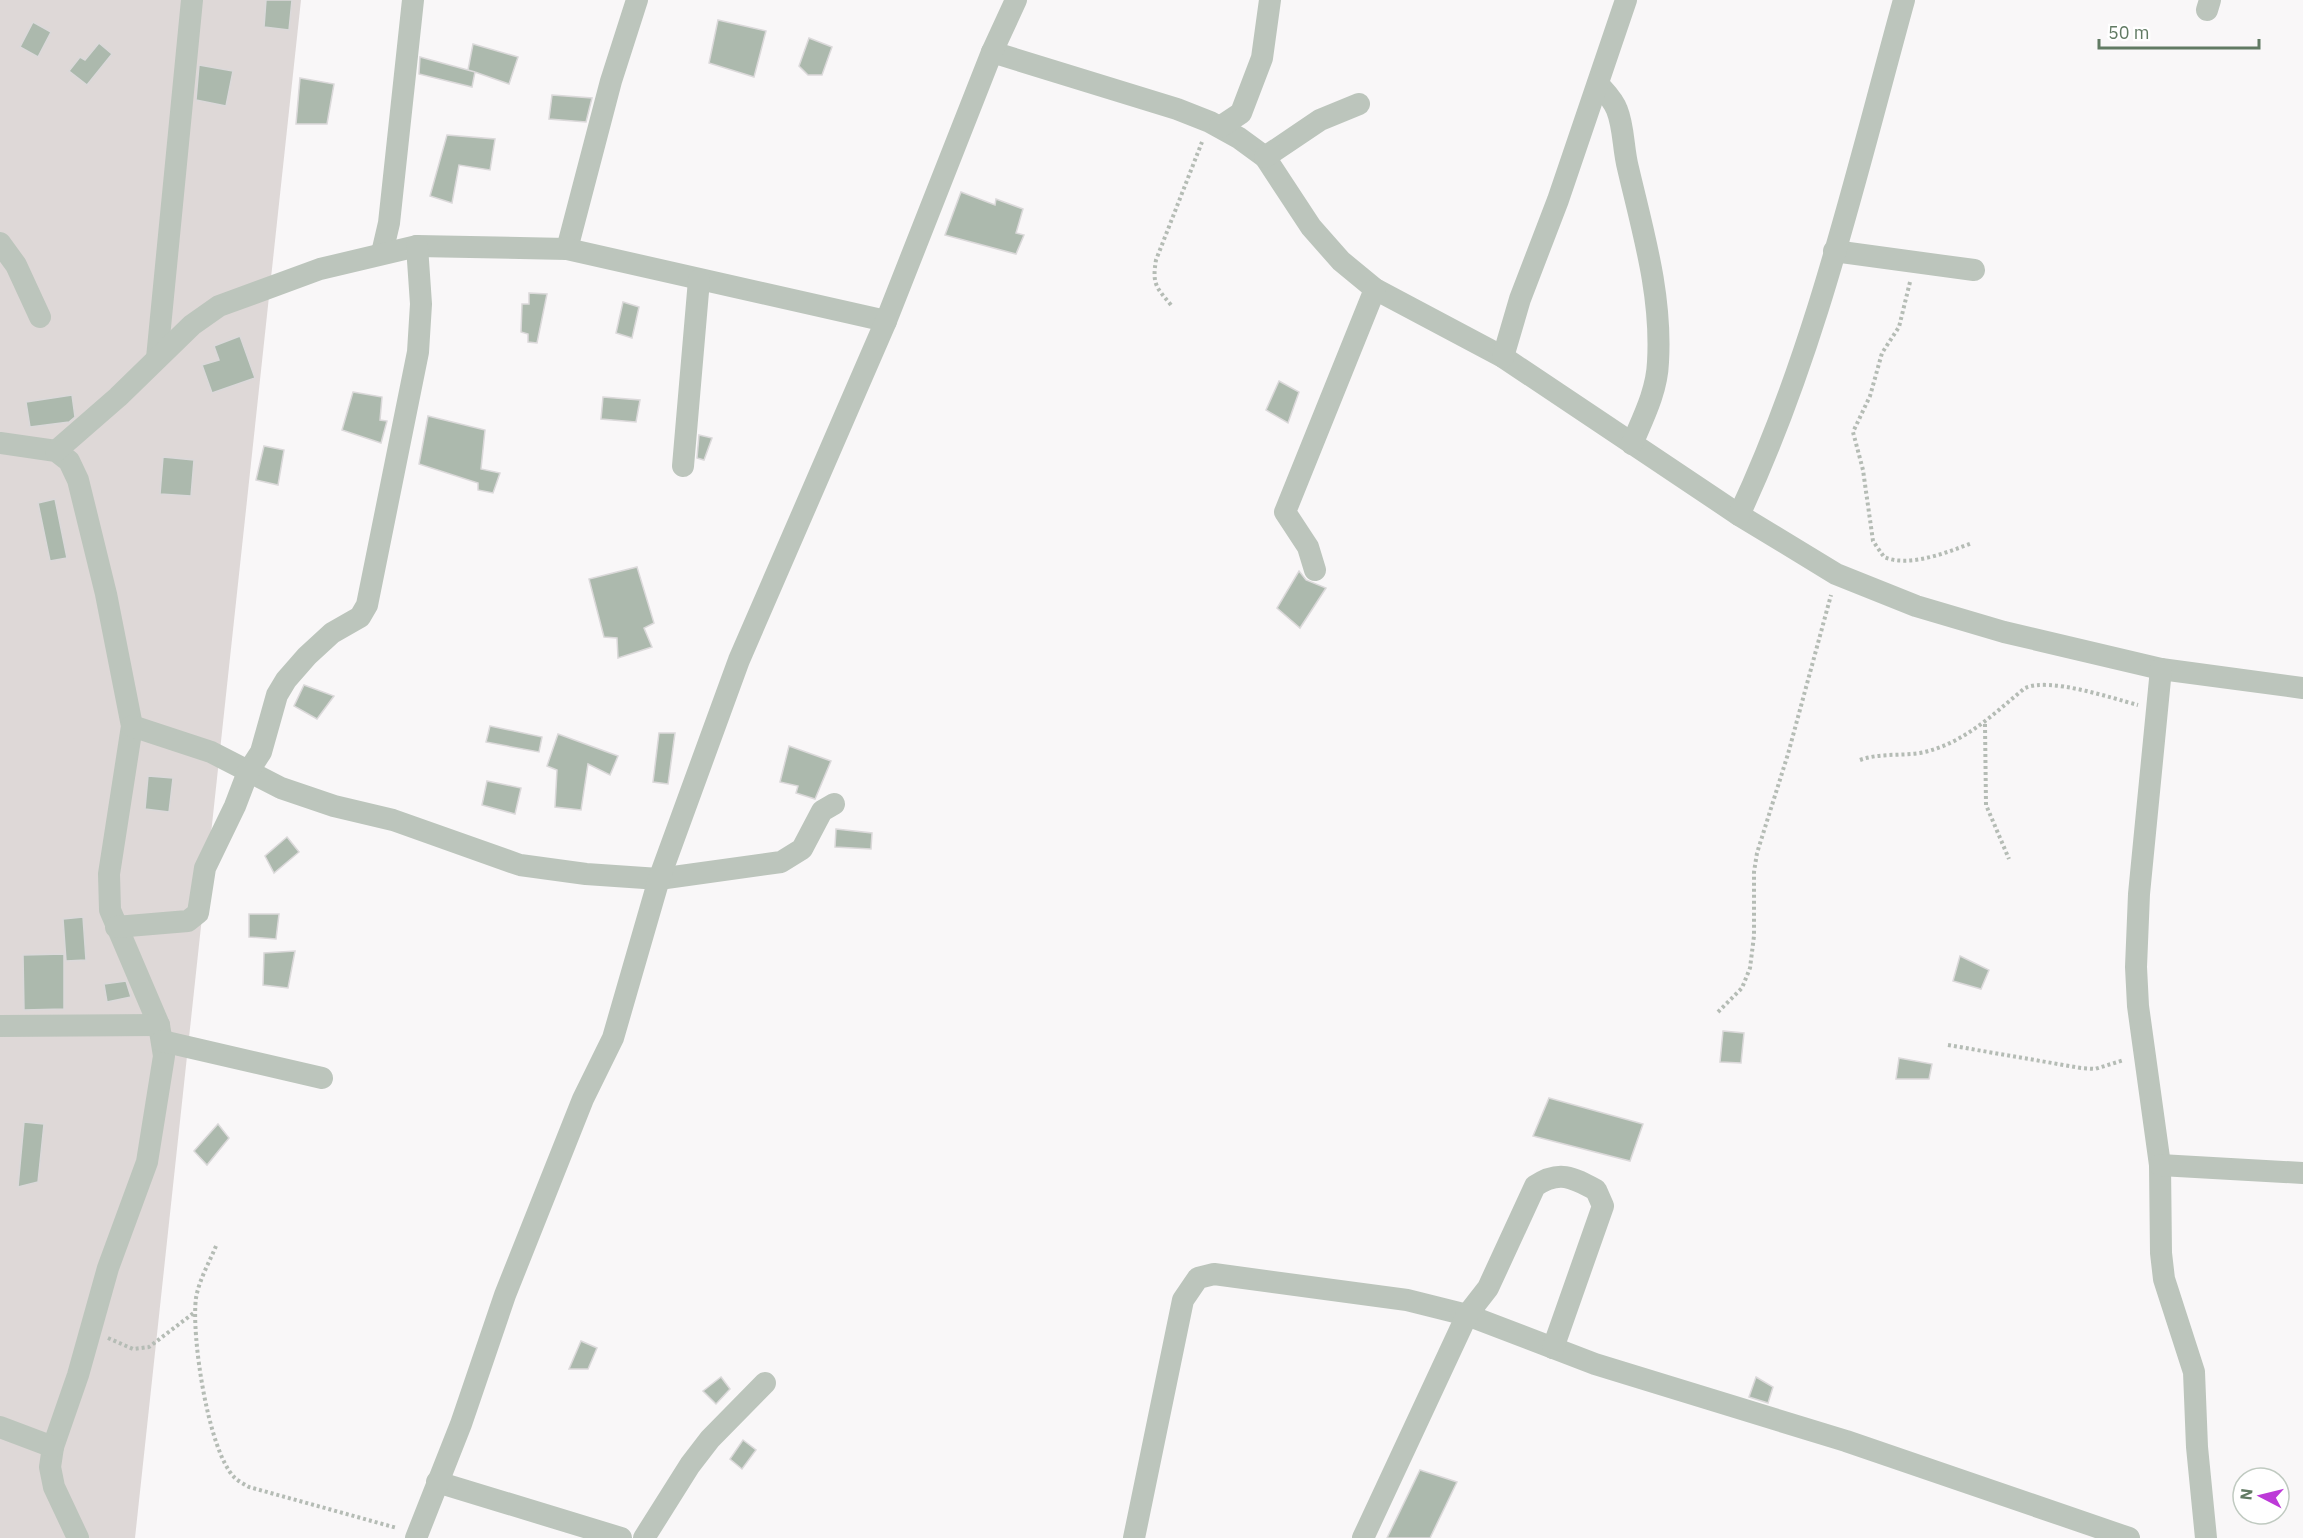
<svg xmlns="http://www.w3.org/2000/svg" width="2303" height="1538" viewBox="0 0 2303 1538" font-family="'IBM Plex Sans',sans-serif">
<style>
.green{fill:#ded8d7}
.building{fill:#acb9ad;stroke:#dbd9da;stroke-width:1.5}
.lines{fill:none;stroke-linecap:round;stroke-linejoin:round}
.path{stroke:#b5bcb5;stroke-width:4;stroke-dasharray:3 3;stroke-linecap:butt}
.minor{stroke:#bcc5bc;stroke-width:22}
</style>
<rect width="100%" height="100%" fill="#f9f7f8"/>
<!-- green -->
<path class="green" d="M0 0H301L135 1538H0Z"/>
<!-- building -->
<g class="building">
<path d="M266 0H292L289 30 264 27Z"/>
<path d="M718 20 766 31 754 77 709 63Z"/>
<path d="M33 22 51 32 38 57 20 47Z"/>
<path d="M809 38 832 47 822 75H808L799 66Z"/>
<path d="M99 43 112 54 87 85 69 71 80 57 85 60Z"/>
<path d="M473 44 518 57 509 84 475 72 472 87 419 74 420 57 475 72 468 70Z"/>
<path d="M199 65 233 71 226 106 196 100Z"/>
<path d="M300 78 334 84 327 124H296Z"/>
<path d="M552 95 592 98 586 122 549 119Z"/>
<path d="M447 135 495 139 490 170 459 165 452 203 430 196Z"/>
<path d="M961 192 995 205 996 199 1023 209 1016 233 1024 235 1016 254 945 235Z"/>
<path d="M529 293 547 294 537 343 528 342V334L521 332 522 304H529Z"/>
<path d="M623 302 639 307 632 338 616 333Z"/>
<path d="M240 336 255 378 212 393 202 365 219 360 214 346Z"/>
<path d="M1279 381 1299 392 1288 423 1266 410Z"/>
<path d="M353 392 382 397 380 420 387 421 381 443 342 430Z"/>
<path d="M72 395 75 417 69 422 30 427 26 402Z"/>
<path d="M603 397 640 400 636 422 601 419Z"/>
<path d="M428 416 485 430 481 469 500 473 493 493 478 490V483L419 464Z"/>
<path d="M699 435 712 438 704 460 697 458Z"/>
<path d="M264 446 284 450 278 485 256 480Z"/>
<path d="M163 457 194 460 191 496 160 494Z"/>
<path d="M55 499 67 558 50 561 38 503Z"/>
<path d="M637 567 654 623 644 628 652 647 618 658 617 638 604 637 589 579Z"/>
<path d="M1299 571 1306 580 1326 588 1300 628 1277 608Z"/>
<path d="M304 685 334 696 317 719 294 706Z"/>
<path d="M490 726 542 737 539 752 486 742Z"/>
<path d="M659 733H675L668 784 653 782Z"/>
<path d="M558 734 618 756 610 775 588 764 581 810 555 807 557 770 547 766Z"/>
<path d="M789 746 831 761 815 799 796 793 798 786 780 782Z"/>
<path d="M148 776 173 778 169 812 145 809Z"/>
<path d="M487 781 521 788 515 814 482 805Z"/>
<path d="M836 829 872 833 871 849 835 847Z"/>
<path d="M287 837 299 852 274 873 265 856Z"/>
<path d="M249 914H279L276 939 249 937Z"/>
<path d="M83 917 86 960 66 961 63 919Z"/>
<path d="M295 951 288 988 263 985 264 953Z"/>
<path d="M64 954V1009L24 1010 23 955Z"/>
<path d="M1960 956 1989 970 1981 989 1953 981Z"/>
<path d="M126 981 131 997 107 1002 104 984Z"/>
<path d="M1723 1031 1744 1033 1741 1063 1720 1062Z"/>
<path d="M1899 1058 1932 1064 1929 1079H1896Z"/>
<path d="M1549 1098 1643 1124 1630 1161 1533 1136Z"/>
<path d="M24 1122 44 1124 38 1182 18 1187Z"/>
<path d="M218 1124 229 1138 207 1165 194 1151Z"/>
<path d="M581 1341 597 1348 588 1369H569Z"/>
<path d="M721 1377 730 1389 716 1404 703 1391Z"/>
<path d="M1756 1377 1773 1387 1768 1403 1749 1397Z"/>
<path d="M743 1440 756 1450 742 1469 730 1459Z"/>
<path d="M1420 1470 1457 1482 1430 1538H1387Z"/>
</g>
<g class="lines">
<!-- path -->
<g class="path">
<path d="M1910 282 1899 327 1882 353 1870 396 1853 432 1863 470 1873 541 1884 557C1909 568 1948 552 1972 543"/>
<path d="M1171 305C1156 287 1152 284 1156 260L1202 142"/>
<path d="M1985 724 1986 805 2009 859"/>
<path d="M1860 760C1879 753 1900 756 1920 753 1964 744 1992 715 2025 688 2050 677 2111 698 2138 705"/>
<path d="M1718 1012 1742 988 1750 968 1754 936V872L1757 853 1788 754 1831 595"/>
<path d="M1948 1045 2081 1068 2095 1069 2124 1060"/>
<path d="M216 1246C209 1263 199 1280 196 1298 191 1335 208 1450 234 1477 238 1481 244 1484 249 1487L397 1528"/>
<path d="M108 1338 133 1349 149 1347 195 1312"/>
</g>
<!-- minor -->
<g class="minor">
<path d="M2207 10 2210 0"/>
<path d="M992 52 1177 109 1210 122 1239 138 1265 157 1311 227 1341 261 1375 289 1503 357 1739 515 1836 574 1916 606 2004 632 2161 669 2303 688"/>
<path d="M1598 84C1605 92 1613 99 1617 110 1624 127 1623 149 1628 168 1643 232 1662 295 1658 362 1657 391 1643 418 1632 444"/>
<path d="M1220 127 1241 113 1262 58 1270 0"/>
<path d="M1265 157 1320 120 1359 104"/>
<path d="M0 243 16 265 40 317"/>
<path d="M567 249 611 81 637 0"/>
<path d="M1834 251 1974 270"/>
<path d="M382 253 389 223 413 0"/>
<path d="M1503 357 1520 299 1558 200 1626 0"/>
<path d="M157 358 192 0"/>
<path d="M0 443 56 451 69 461 78 480 106 594 132 726 109 874 110 910 159 1025 164 1056 147 1162 108 1268 78 1375 53 1447 50 1467 54 1487 78 1538"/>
<path d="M56 451 118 397 192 325 219 306 320 269 417 246 567 249 886 321"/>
<path d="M683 466 699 280"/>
<path d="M1739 515C1816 351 1856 174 1904 0"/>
<path d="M1315 570 1308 547 1285 512 1375 289"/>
<path d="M2161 669 2139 894 2136 967 2138 1006 2160 1165 2161 1253 2164 1279 2194 1372 2197 1447 2206 1538"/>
<path d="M132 726 211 752 281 788 334 806 393 820 520 865 586 874 659 879 781 862 802 849 822 811 834 804"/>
<path d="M116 927 188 921 198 913 205 868 235 806 248 772 261 752 277 695 286 680 307 656 332 633 360 617 367 605 418 352 421 304 417 246"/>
<path d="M0 1026 159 1025"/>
<path d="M162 1041 322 1078"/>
<path d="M2160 1165 2303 1173"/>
<path d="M0 1427 53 1447"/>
<path d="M437 1482 621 1538"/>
<path d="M416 1538 461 1424 505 1295 583 1099 613 1038 659 879 739 660 886 321 992 52 1016 0"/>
<path d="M644 1538 690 1465 710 1439 765 1383"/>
<path d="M1134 1538 1183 1300 1198 1278 1214 1274 1407 1300 1467 1315 1595 1364 1846 1441 2129 1538"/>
<path d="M1363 1538 1467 1315 1488 1288 1535 1186C1559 1170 1572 1177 1596 1190L1603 1206 1553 1348"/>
</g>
</g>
<!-- north arrow -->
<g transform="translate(2261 1496) rotate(277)"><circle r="28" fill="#ffffff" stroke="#c0cac1" stroke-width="1.5"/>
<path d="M0-4.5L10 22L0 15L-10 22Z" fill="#bd39d8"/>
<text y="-9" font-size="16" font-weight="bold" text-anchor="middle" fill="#617a63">N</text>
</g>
<!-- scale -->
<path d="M2099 39v9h160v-9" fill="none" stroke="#617a63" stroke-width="3"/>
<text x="2108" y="39" font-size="18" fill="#617a63" stroke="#ffffff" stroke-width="4.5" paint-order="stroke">50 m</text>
</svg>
